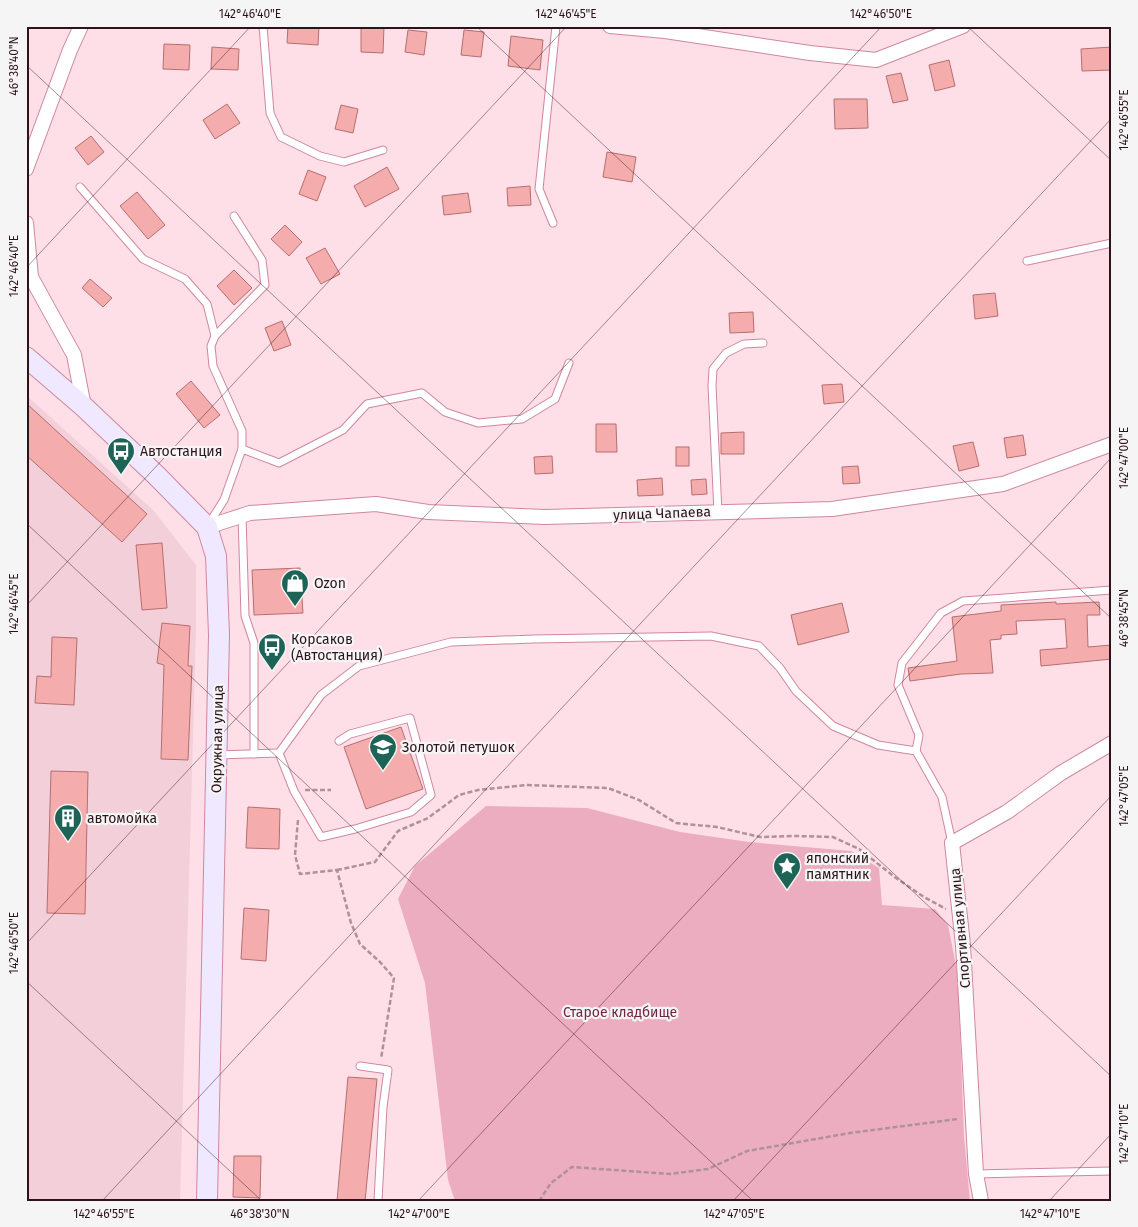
<svg xmlns="http://www.w3.org/2000/svg" width="1138" height="1227" viewBox="0 0 1138 1227" font-family="'Fira Sans',sans-serif">
<style>
.built{fill:#f2cfd9}
.green{fill:#edadc1}
.building{fill:#f5acad;stroke:#b66e70}
.lines{fill:none;stroke-linecap:round;stroke-linejoin:round}
.service-casing{stroke:#cf879f;stroke-width:9}
.minor-casing{stroke:#cf879f;stroke-width:16}
.secondary-casing{stroke:#cf879f;stroke-width:22}
.path{stroke:#af919a;stroke-width:2.5;stroke-dasharray:5 2.5;stroke-linecap:butt}
.service{stroke:#fff;stroke-width:7}
.minor{stroke:#fff;stroke-width:14}
.secondary{stroke:#efe8fe;stroke-width:20}
.ticks{fill:none;stroke:#2e131c;stroke-width:1;stroke-opacity:0.45}
.labels{text-anchor:middle;stroke-width:4.5;stroke-linejoin:round;paint-order:stroke}
.poi-label{font-size:14px;fill:#2e131c;stroke:#f5f5f5;text-anchor:start}
.street-label{font-size:14px;fill:#2e131c;stroke:#f5f5f5}
.park-label{font-size:14px;fill:#742545;stroke:#f5f5f5}
.neatline{fill:none;stroke:#2e131c;stroke-width:2}
.ticks-label{font-size:12px;text-anchor:middle;fill:#2e131c}
</style>
<rect width="100%" height="100%" fill="#fedfe8"/>
<!-- built -->
<path class="built" d="M26 395 154 511 196 565V630L180 1201H26Z"/>
<!-- green -->
<path class="green" d="M486 806 587 808 680 832 749 842 851 851 879 868 882 905 935 909 948 925 958 976 964 1136 970 1201H455L448 1180 425 983 398 899 415 866Z"/>
<!-- building -->
<g class="building">
<path d="M288 26H319L318 45 287 43Z"/>
<path d="M361 26H384L383 53 361 52Z"/>
<path d="M408 30 427 32 424 55 405 52Z"/>
<path d="M464 30 484 32 481 57 461 55Z"/>
<path d="M511 36 543 40 540 70 508 66Z"/>
<path d="M164 44 190 45 189 70 163 69Z"/>
<path d="M212 47 239 49 238 70 211 69Z"/>
<path d="M1112 47V70L1082 71 1081 49Z"/>
<path d="M949 60 955 86 935 91 929 65Z"/>
<path d="M901 73 908 100 893 103 886 76Z"/>
<path d="M834 99H867L868 128 835 129Z"/>
<path d="M227 104 240 123 215 139 203 120Z"/>
<path d="M341 105 358 109 353 133 335 129Z"/>
<path d="M91 136 104 152 88 165 75 148Z"/>
<path d="M607 152 636 157 632 182 603 177Z"/>
<path d="M387 167 399 189 365 207 354 186Z"/>
<path d="M308 170 326 177 317 201 299 194Z"/>
<path d="M530 186 531 205 508 206 507 188Z"/>
<path d="M137 192 165 225 148 239 120 206Z"/>
<path d="M468 193 471 212 444 215 442 196Z"/>
<path d="M285 225 302 242 289 256 271 239Z"/>
<path d="M325 248 340 274 321 284 306 258Z"/>
<path d="M234 270 252 288 234 305 217 286Z"/>
<path d="M90 279 112 298 103 307 82 288Z"/>
<path d="M995 293 998 316 975 319 973 295Z"/>
<path d="M753 312 754 332 730 333 729 313Z"/>
<path d="M282 321 291 345 274 351 265 328Z"/>
<path d="M191 381 220 415 204 428 176 394Z"/>
<path d="M842 384 844 402 824 404 822 385Z"/>
<path d="M26 403 147 514 122 542 26 455Z"/>
<path d="M596 424H616L617 452H596Z"/>
<path d="M744 432V454H721V433Z"/>
<path d="M1023 435 1026 455 1007 458 1004 438Z"/>
<path d="M973 442 979 466 959 471 953 446Z"/>
<rect x="676" y="447" width="13" height="19"/>
<path d="M552 456 553 473 535 474 534 457Z"/>
<path d="M858 466 860 483 843 484 842 467Z"/>
<path d="M662 478 663 495 638 496 637 480Z"/>
<path d="M706 479 707 494 692 495 691 480Z"/>
<path d="M162 543 167 608 142 610 136 545Z"/>
<path d="M300 568 303 613 254 615 252 570Z"/>
<path d="M1056 602V604L1099 602 1100 615H1087L1088 647 1112 645V659L1041 666 1040 650 1067 648 1065 619 1016 621 1017 634 1001 635V639L990 640 993 673 961 674 910 681 908 668 957 661 952 617 1001 611V605Z"/>
<path d="M842 603 849 632 798 645 791 615Z"/>
<path d="M162 623 190 626 188 666H192L188 760 161 759 164 665 157 663Z"/>
<path d="M52 637 77 638 74 705 35 703 37 676 51 677Z"/>
<path d="M401 727 423 789 366 809 344 747Z"/>
<path d="M51 771 88 772 85 914 47 913Z"/>
<path d="M248 807 280 809 279 849 246 848Z"/>
<path d="M244 908 269 910 266 961 241 959Z"/>
<path d="M348 1077 377 1079 365 1201H337Z"/>
<path d="M234 1156H261L260 1198 233 1197Z"/>
</g>
<g class="lines">
<!-- service casing -->
<g class="service-casing">
<g id="service">
<path d="M263 26 270 113 281 137 320 156 344 162 383 150"/>
<path d="M80 187 143 259 185 279 207 304 215 336"/>
<path d="M553 223 539 189 556 26"/>
<path d="M1027 261 1112 243"/>
<path d="M242 449 279 463 343 430 367 404 422 393 445 412 478 423 522 419 555 399 569 363"/>
<path d="M718 512 712 386 713 369 726 353 744 344 763 343"/>
<path d="M242 515 245 616 254 643V754"/>
<path d="M208 525 224 500 242 449V431L213 366 211 346 215 336 265 285 262 260 234 216"/>
<path d="M916 751 919 735 898 685 902 663 941 613 963 601 1112 590"/>
<path d="M279 753 321 695 359 666 451 642 534 639 711 636 759 646 780 668 796 691 833 726 878 745 916 751 942 797 952 843"/>
<path d="M217 755 279 753 294 791 321 837 355 829 411 812 431 795 410 718 350 734 339 741"/>
<path d="M360 1066 388 1070 383 1107 378 1201"/>
<path d="M976 1174 1112 1171"/>
</g>
</g>
<!-- minor casing -->
<g class="minor-casing">
<g id="minor">
<path d="M610 26 665 31 810 53 876 60 963 26"/>
<path d="M26 169 70 50 81 26"/>
<path d="M26 223 31 277 74 355 84 407"/>
<path d="M207 527 250 513 376 504 428 512 545 517 832 509 1003 484 1112 444"/>
<path d="M981 1201 976 1174 963 945 952 843 1007 812 1061 773 1112 743"/>
</g>
</g>
<!-- secondary casing -->
<g class="secondary-casing">
<path id="secondary" d="M26 357 84 407 156 475 207 527 216 556 219 635 207 1201"/>
</g>
<!-- path -->
<g class="path">
<path d="M305 790H331"/>
<path d="M298 820 295 855 300 874 337 870 351 923 360 944 380 962 394 978 381 1059"/>
<path d="M337 870 375 862 398 831 428 818 459 795 478 790 526 785 608 788 639 800 676 823 717 827 760 837 796 836 833 837 859 849 896 878 924 897 946 909"/>
<path d="M539 1201 551 1183 572 1167 670 1174 708 1169 747 1151 850 1133 958 1119"/>
</g>
<!-- service -->
<use href="#service" class="service"/>
<!-- minor -->
<use href="#minor" class="minor"/>
<!-- secondary -->
<use href="#secondary" class="secondary"/>
</g>
<!-- ticks -->
<path class="ticks" d="M476 26 1112 619M967 26 1112 161M26 65 1112 1077M26 268 251 26M26 523 753 1201M26 606 567 26M26 944 882 26M26 981 262 1201M102 1201 1112 118M418 1201 1112 457M733 1201 1112 795M1049 1201 1112 1133"/>
<!-- icons -->
<defs>
<g id="bus-pin" transform="scale(1.4375)"><path d="M0 17L-7.5 6A9.5 9.5 0 1 1 7.5 6Z" fill="#1d6457" stroke="#f5f5f5"/><path d="M-5-6H5V4H4V6H2V4H-2V6H-4V4H-5ZM-3.5-4V0h7V-4ZM-3.5 1.2v1.5H-2V1.2ZM2 1.2v1.5H3.5V1.2Z" fill="#fff"/></g>
<g id="shop-pin" transform="scale(1.4375)"><path d="M0 17L-7.5 6A9.5 9.5 0 1 1 7.5 6Z" fill="#1d6457" stroke="#f5f5f5"/><path d="M-5-2.5h2.3a2.7 3.5 0 0 1 5.4 0H5L5.5 6h-11ZM-1.5-2.5h3a1.5 2.3 0 0 0-3 0Z" fill="#fff"/></g>
<g id="school-pin" transform="scale(1.4375)"><path d="M0 17L-7.5 6A9.5 9.5 0 1 1 7.5 6Z" fill="#1d6457" stroke="#f5f5f5"/><path d="M0-5L7-2L0 1L-7-2ZM-4 1L0 2.5L4 1V4Q0 6-4 4Z" fill="#fff"/></g>
<g id="building-pin" transform="scale(1.4375)"><path d="M0 17L-7.5 6A9.5 9.5 0 1 1 7.5 6Z" fill="#1d6457" stroke="#f5f5f5"/><path d="M-4-6H4V6H1V3H-1V6H-4ZM-2.5-4.3h1.7v1.8h-1.7ZM.8-4.3h1.7v1.8H.8ZM-2.5-1h1.7V.8h-1.7ZM.8-1h1.7V.8H.8Z" fill="#fff"/></g>
<g id="sight-pin" transform="scale(1.4375)"><path d="M0 17L-7.5 6A9.5 9.5 0 1 1 7.5 6Z" fill="#1d6457" stroke="#f5f5f5"/><path d="M0-6L1.8-2.2L6-1.7L2.9 1.2L3.7 5.4L0 3.3L-3.7 5.4L-2.9 1.2L-6-1.7L-1.8-2.2Z" fill="#fff"/></g>
</defs>
<g fill-rule="evenodd">
<use href="#bus-pin" x="121" y="451"/>
<use href="#shop-pin" x="295" y="583"/>
<use href="#bus-pin" x="272" y="647"/>
<use href="#school-pin" x="383" y="747"/>
<use href="#building-pin" x="68" y="818"/>
<use href="#sight-pin" x="787" y="866"/>
</g>
<g class="labels">
<!-- poi labels -->
<g class="poi-label">
<text x="140" y="456">Автостанция</text>
<text x="314" y="588">Ozon</text>
<text x="291" y="644">Корсаков<tspan x="291" dy="16">(Автостанция)</tspan></text>
<text x="402" y="752">Золотой петушок</text>
<text x="87" y="823">автомойка</text>
<text x="806" y="863">японский<tspan x="806" dy="16">памятник</tspan></text>
</g>
<!-- street labels -->
<g class="street-label">
<text transform="translate(662 513) rotate(-2)" y="5">улица Чапаева</text>
<text transform="translate(217 739) rotate(-89)" y="5">Окружная улица</text>
<text transform="translate(960 928) rotate(-95)" y="5">Спортивная улица</text>
</g>
<!-- park labels -->
<g class="park-label">
<text x="620" y="1017">Старое кладбище</text>
</g>
</g>
<!-- border -->
<rect width="1138" height="1227" fill="none" stroke="#f5f5f5" stroke-width="55"/>
<rect x="28" y="28" width="1082" height="1172" class="neatline"/>
<g class="ticks-label">
<text x="250" y="18">142°46'40"E</text>
<text x="566" y="18">142°46'45"E</text>
<text x="881" y="18">142°46'50"E</text>
<text transform="translate(14 66) rotate(-90)" y="4">46°38'40"N</text>
<text transform="translate(1124 120) rotate(-90)" y="4">142°46'55"E</text>
<text transform="translate(14 266) rotate(-90)" y="4">142°46'40"E</text>
<text transform="translate(1124 458) rotate(-90)" y="4">142°47'00"E</text>
<text transform="translate(14 604) rotate(-90)" y="4">142°46'45"E</text>
<text transform="translate(1124 618) rotate(-90)" y="4">46°38'45"N</text>
<text transform="translate(1124 796) rotate(-90)" y="4">142°47'05"E</text>
<text transform="translate(14 943) rotate(-90)" y="4">142°46'50"E</text>
<text transform="translate(1124 1134) rotate(-90)" y="4">142°47'10"E</text>
<text x="104" y="1218">142°46'55"E</text>
<text x="260" y="1218">46°38'30"N</text>
<text x="419" y="1218">142°47'00"E</text>
<text x="734" y="1218">142°47'05"E</text>
<text x="1050" y="1218">142°47'10"E</text>
</g>
</svg>
